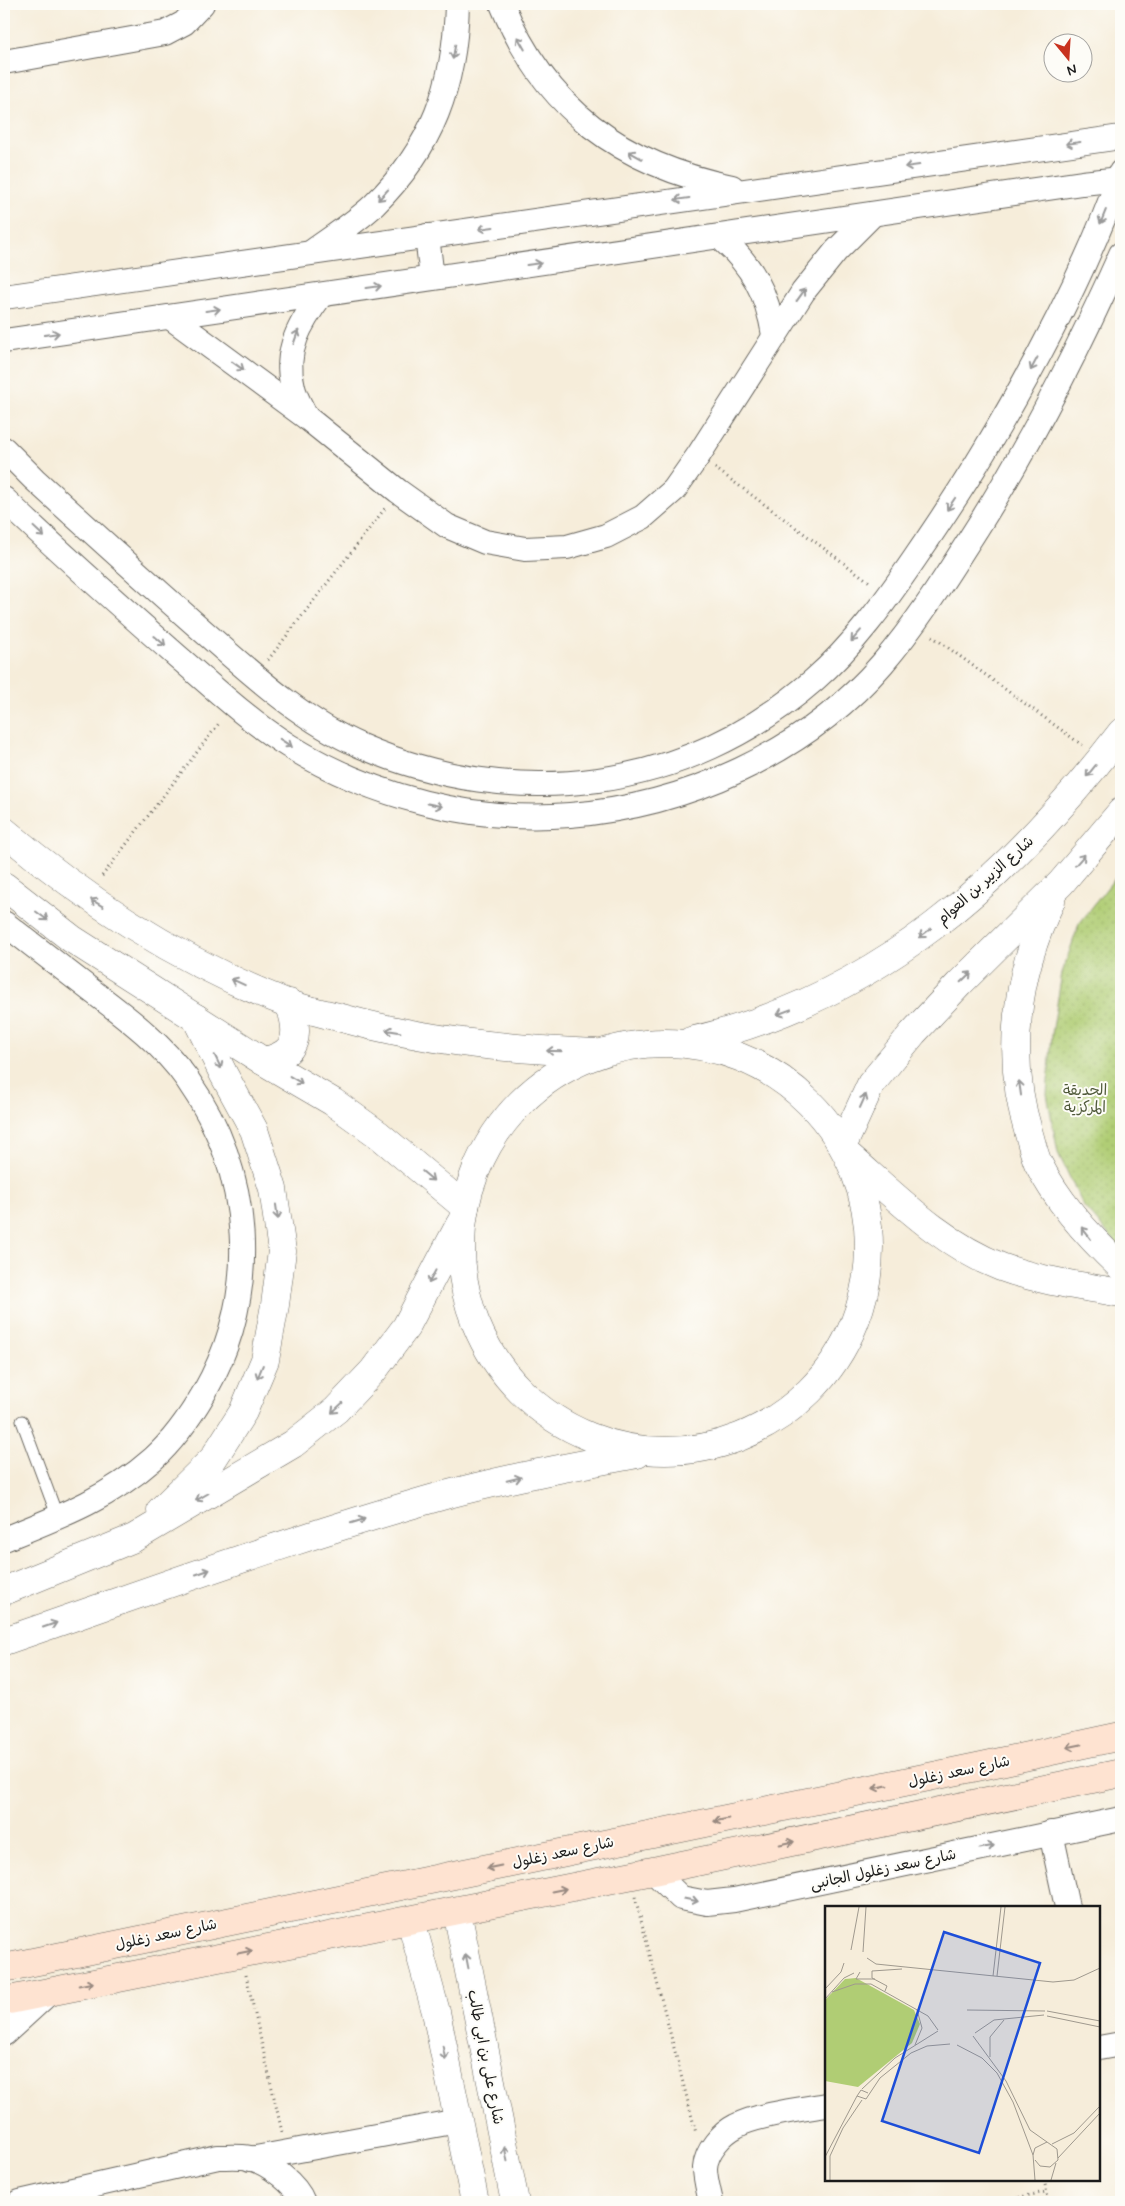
<svg xmlns="http://www.w3.org/2000/svg" width="1125" height="2206" viewBox="0 0 1125 2206" font-family="Mynerve,'Playpen Sans Arabic',sans-serif">
<style>
.grass{fill:url(#grass-dots);stroke:#667448}
.lines{fill:none;stroke-linecap:round;stroke-linejoin:round}
.service-casing{stroke:#68655e;stroke-width:13}
.minor-casing{stroke:#68655e;stroke-width:26}
.tertiary-casing{stroke:#68655e;stroke-width:29}
.secondary-casing{stroke:#68655e;stroke-width:29}
.path{stroke:#68655e;stroke-width:3;stroke-dasharray:1 4;stroke-linecap:butt}
.service{stroke:#fff;stroke-width:11}
.minor{stroke:#fff;stroke-width:24}
.tertiary{stroke:#fff;stroke-width:28}
.secondary{stroke:#fee3d1;stroke-width:28}
.oneway{stroke:#999}
.oneway2{stroke:#988980}
.labels{text-anchor:middle;stroke-width:4;stroke-linejoin:round;paint-order:stroke}
.street-label{font-size:15px;fill:#1c1c1c;stroke:#fdfcf7}
.park-label{font-size:15px;fill:#505a3b;stroke:#fdfcf7}
.inset-road{fill:none;stroke:#9f998e;stroke-width:1}
.view{fill:#1d4ed8;fill-opacity:0.15;stroke:#1d4ed8;stroke-width:2.5}
.inset-edge{fill:none;stroke:#1c1c1c;stroke-width:2.5}
</style>
<defs>
<pattern id="grass-dots" width="8" height="8" patternUnits="userSpaceOnUse" patternTransform="scale(1.25)"><rect width="8" height="8" fill="#b0cd74"/><path d="M2 2h.1M6 6h.1" fill="none" stroke="#97af64" stroke-width="1.8" stroke-linecap="round"/></pattern>
</defs>
<rect width="100%" height="100%" fill="#fdfcf7"/>
<filter id="ink" filterUnits="userSpaceOnUse"><feTurbulence type="fractalNoise" baseFrequency=".02" numOctaves="2"/><feDisplacementMap in="SourceGraphic" scale="10" xChannelSelector="R" yChannelSelector="G"/><feConvolveMatrix kernelMatrix="1 2 1 2 8 2 1 2 1" color-interpolation-filters="sRGB"/></filter>
<filter id="wash" filterUnits="userSpaceOnUse"><feTurbulence type="fractalNoise" baseFrequency=".0096" numOctaves="4" result="noise"/><feDisplacementMap in="SourceGraphic" scale="20" xChannelSelector="R" yChannelSelector="G"/><feGaussianBlur stdDeviation="1.12" result="paint"/><feColorMatrix in="noise" values="0 0 0 0 0 0 0 0 0 0 0 0 0 0 0 0 0 1.4 0 .05"/><feComposite in="paint" operator="in"/></filter>
<g filter="url(#wash)">
<rect width="100%" height="100%" fill="#f6edda"/>
<!-- grass -->
<path class="grass" d="M1121 870V1248L1084 1207 1058 1153 1047 1094 1052 1034 1062 973 1079 924Z"/>
</g>
<g filter="url(#ink)">
<g class="lines">
<!-- service casing -->
<g class="service-casing">
<path id="service" d="M22 1421 58 1518"/>
</g>
<!-- minor casing -->
<g class="minor-casing">
<g id="minor">
<path d="M502 4C545 109 622 165 732 187"/>
<path d="M4 62 165 33 184 23 202 4"/>
<path d="M427 236 432 278"/>
<path d="M720 237C752 266 767 292 774 335"/>
<path d="M313 251C334 236 356 222 374 205 433 147 455 85 457 4"/>
<path d="M4 297 1121 137"/>
<path d="M170 317 306 417 398 491 447 526 485 542 525 549 567 547 606 536 643 517 674 490 698 456 803 292 836 251 873 214"/>
<path d="M4 341 1082 183 1121 179"/>
<path d="M305 415C301 406 295 397 293 387 283 351 301 322 321 295"/>
<path d="M4 449 34 479C90 530 146 581 203 631 251 673 301 720 361 746 515 813 686 792 814 680 854 645 885 602 915 558 939 523 963 487 985 450 1037 363 1087 269 1121 172"/>
<path d="M4 499C60 553 119 605 177 656 213 687 249 721 289 746 373 797 472 823 570 815 686 806 805 753 882 664 918 622 947 575 977 528 1032 441 1079 348 1121 254"/>
<path d="M4 923C35 947 65 970 96 994 129 1019 163 1045 187 1079 253 1173 261 1293 204 1393 190 1417 173 1441 153 1459 108 1499 59 1517 4 1539"/>
<path d="M1051 1833 1067 1907"/>
<path d="M653 1871 681 1898 707 1903 734 1900 1121 1819"/>
<path d="M4 2034 51 1991"/>
<path d="M1099 2048 1121 2044"/>
<path d="M250 2159 458 2121"/>
<path d="M20 2202 218 2157C228 2157 240 2156 250 2158 269 2163 296 2184 303 2202"/>
<path d="M711 2202C709 2192 705 2179 705 2168 706 2151 722 2133 736 2126 755 2115 803 2109 826 2105"/>
</g>
</g>
<!-- tertiary casing -->
<g class="tertiary-casing">
<g id="tertiary">
<path d="M4 831C88 902 183 963 287 1003 303 1009 321 1013 338 1017 423 1041 508 1049 596 1053"/>
<path d="M4 886 72 939 263 1061 333 1102 379 1135 465 1207"/>
<path d="M1051 901C1016 973 1005 1057 1029 1134 1032 1144 1034 1154 1038 1163 1058 1203 1089 1237 1121 1267"/>
<path d="M691 1041C876 999 1009 879 1121 733"/>
<circle cx="665" cy="1247" r="204"/>
<path d="M263 1061C299 1055 300 1033 289 1003"/>
<path d="M843 1145 871 1084 913 1033 959 984 1061 883 1121 812"/>
<path d="M850 1157C897 1198 942 1244 1001 1267 1039 1281 1082 1286 1121 1293"/>
<path d="M161 1510 213 1459 243 1412 265 1360 275 1305 282 1251 273 1189 254 1130 224 1075 196 1018"/>
<path d="M4 1591 134 1538 293 1444 336 1410 373 1371 406 1327 460 1224"/>
<path d="M4 1641C150 1591 296 1537 445 1495 508 1478 573 1466 637 1454"/>
<path d="M457 1911 515 2202"/>
<path d="M411 1921 436 2012 475 2202"/>
</g>
</g>
<!-- secondary casing -->
<g class="secondary-casing">
<g id="secondary">
<path d="M4 1968 977 1767 1121 1736"/>
<path d="M4 2001 653 1871 1121 1773"/>
</g>
</g>
<!-- path -->
<g class="path">
<path d="M715 468 871 583"/>
<path d="M932 636 1082 745"/>
<path d="M268 660 386 507"/>
<path d="M102 876 220 722"/>
<path d="M635 1897 696 2133"/>
<path d="M246 1975 282 2132"/>
<path d="M1116 2067 1121 2093"/>
<path d="M1044 2180 1049 2202"/>
<path d="M994 2202 1046 2192"/>
</g>
<!-- service -->
<use href="#service" class="service"/>
<!-- minor -->
<use href="#minor" class="minor"/>
<!-- tertiary -->
<use href="#tertiary" class="tertiary"/>
<!-- secondary -->
<use href="#secondary" class="secondary"/>
</g>
<!-- one-way arrows -->
<defs><path id="oneway-shaft" d="M-6 0H5M1.5-3L5.5 0L1.5 3" fill="none" stroke-width="1.6" stroke-linecap="round" stroke-linejoin="round" transform="scale(1.25)"/></defs>
<g class="oneway">
<use href="#oneway-shaft" transform="translate(521 43) rotate(-120)"/>
<use href="#oneway-shaft" transform="translate(454 52) rotate(100)"/>
<use href="#oneway-shaft" transform="translate(1073 143) rotate(172)"/>
<use href="#oneway-shaft" transform="translate(635 155) rotate(-151)"/>
<use href="#oneway-shaft" transform="translate(912 166) rotate(172)"/>
<use href="#oneway-shaft" transform="translate(383 195) rotate(133)"/>
<use href="#oneway-shaft" transform="translate(682 199) rotate(172)"/>
<use href="#oneway-shaft" transform="translate(1103 217) rotate(112)"/>
<use href="#oneway-shaft" transform="translate(486 228) rotate(172)"/>
<use href="#oneway-shaft" transform="translate(534 264) rotate(-8)"/>
<use href="#oneway-shaft" transform="translate(374 287) rotate(-8)"/>
<use href="#oneway-shaft" transform="translate(801 295) rotate(-54)"/>
<use href="#oneway-shaft" transform="translate(213 310) rotate(-8)"/>
<use href="#oneway-shaft" transform="translate(52 334) rotate(-8)"/>
<use href="#oneway-shaft" transform="translate(296 337) rotate(-70)"/>
<use href="#oneway-shaft" transform="translate(1034 364) rotate(118)"/>
<use href="#oneway-shaft" transform="translate(238 366) rotate(36)"/>
<use href="#oneway-shaft" transform="translate(951 504) rotate(124)"/>
<use href="#oneway-shaft" transform="translate(39 532) rotate(43)"/>
<use href="#oneway-shaft" transform="translate(856 636) rotate(131)"/>
<use href="#oneway-shaft" transform="translate(160 641) rotate(41)"/>
<use href="#oneway-shaft" transform="translate(286 743) rotate(33)"/>
<use href="#oneway-shaft" transform="translate(1091 771) rotate(129)"/>
<use href="#oneway-shaft" transform="translate(435 805) rotate(12)"/>
<use href="#oneway-shaft" transform="translate(1080 860) rotate(-49)"/>
<use href="#oneway-shaft" transform="translate(97 903) rotate(-149)"/>
<use href="#oneway-shaft" transform="translate(42 916) rotate(37)"/>
<use href="#oneway-shaft" transform="translate(925 933) rotate(143)"/>
<use href="#oneway-shaft" transform="translate(966 977) rotate(-44)"/>
<use href="#oneway-shaft" transform="translate(238 982) rotate(-155)"/>
<use href="#oneway-shaft" transform="translate(784 1012) rotate(159)"/>
<use href="#oneway-shaft" transform="translate(393 1031) rotate(-170)"/>
<use href="#oneway-shaft" transform="translate(554 1051) rotate(-178)"/>
<use href="#oneway-shaft" transform="translate(218 1062) rotate(64)"/>
<use href="#oneway-shaft" transform="translate(296 1080) rotate(31)"/>
<use href="#oneway-shaft" transform="translate(1020 1088) rotate(-98)"/>
<use href="#oneway-shaft" transform="translate(863 1101) rotate(-66)"/>
<use href="#oneway-shaft" transform="translate(428 1176) rotate(40)"/>
<use href="#oneway-shaft" transform="translate(277 1212) rotate(82)"/>
<use href="#oneway-shaft" transform="translate(1086 1233) rotate(-128)"/>
<use href="#oneway-shaft" transform="translate(432 1277) rotate(118)"/>
<use href="#oneway-shaft" transform="translate(260 1372) rotate(112)"/>
<use href="#oneway-shaft" transform="translate(337 1408) rotate(137)"/>
<use href="#oneway-shaft" transform="translate(514 1479) rotate(-13)"/>
<use href="#oneway-shaft" transform="translate(202 1497) rotate(150)"/>
<use href="#oneway-shaft" transform="translate(358 1521) rotate(-17)"/>
<use href="#oneway-shaft" transform="translate(203 1572) rotate(-19)"/>
<use href="#oneway-shaft" transform="translate(50 1625) rotate(-19)"/>
<use href="#oneway-shaft" transform="translate(987 1847) rotate(-12)"/>
<use href="#oneway-shaft" transform="translate(691 1900) rotate(12)"/>
<use href="#oneway-shaft" transform="translate(467 1961) rotate(-101)"/>
<use href="#oneway-shaft" transform="translate(444 2053) rotate(79)"/>
<use href="#oneway-shaft" transform="translate(506 2154) rotate(-101)"/>
</g>
<g class="oneway2">
<use href="#oneway-shaft" transform="translate(1074 1746) rotate(168)"/>
<use href="#oneway-shaft" transform="translate(880 1787) rotate(168)"/>
<use href="#oneway-shaft" transform="translate(721 1820) rotate(168)"/>
<use href="#oneway-shaft" transform="translate(787 1843) rotate(-12)"/>
<use href="#oneway-shaft" transform="translate(494 1867) rotate(168)"/>
<use href="#oneway-shaft" transform="translate(559 1890) rotate(-11)"/>
<use href="#oneway-shaft" transform="translate(245 1952) rotate(-11)"/>
<use href="#oneway-shaft" transform="translate(86 1984) rotate(-11)"/>
</g>
</g>
<g class="labels">
<!-- street labels -->
<g class="street-label">
<text transform="translate(985 880) rotate(-42)" y="5">شارع الزبير بن العوام</text>
<text transform="translate(959 1771) rotate(-12)" y="5">شارع سعد زغلول</text>
<text transform="translate(563 1852) rotate(-12)" y="5">شارع سعد زغلول</text>
<text transform="translate(883 1869) rotate(-12)" y="5">شارع سعد زغلول الجانبى</text>
<text transform="translate(166 1934) rotate(-12)" y="5">شارع سعد زغلول</text>
<text transform="translate(486 2057) rotate(79)" y="5">شارع على بن ابى طالب</text>
</g>
<!-- park labels -->
<g class="park-label">
<text x="1085" y="1095">الحديقة<tspan x="1085" dy="17">المركزية</tspan></text>
</g>
</g>
<!-- overview -->
<g transform="translate(825 1906)">
<rect width="275" height="275" fill="#f6edda"/>
<path d="M31 72 89 104 95 118 87 137 33 181 0 175V94L20 73Z" fill="#b0cd74"/>
<path class="inset-road" d="M26 44 34 1M38 46 41 1M42 52 51 58 228 76 249 74 275 62M35 66 31 73H50M168 70 176 1M172 70 180 1M0 83 16 66 19 57M60 85 62 80 47 72V65L77 63M7 86 30 78H46L103 110 113 124M0 93 19 72 29 67M142 104 220 105M222 105 275 115M222 110 275 121M150 127 169 114 219 109M148 130 181 175 205 224 222 236M90 139 97 122 92 104M132 139 157 152 172 167 188 196 208 249M165 151V131L179 114M37 183 70 152 113 125M43 187 36 184 32 190 41 193 55 172 86 147 102 140 125 138M227 238 249 227 275 200M0 251 32 190M233 252 275 207M5 274V250L18 222 37 194M210 274 208 249 210 242 222 236 232 243 233 254 225 261 215 260 210 254M226 274 231 257"/>
<path class="view" d="M119 26 215 57 154 247 57 215Z"/>
<rect width="275" height="275" class="inset-edge"/>
</g>
<!-- margin -->
<rect width="1125" height="2206" fill="none" stroke="#fdfcf7" stroke-width="20"/>
<!-- north arrow -->
<g transform="translate(1068 58) rotate(162)"><circle r="24" fill="#fdfcf7" stroke="#a3a29f"/>
<path d="M0-4L9 19L0 12L-9 19Z" fill="#c8321e"/>
<text y="-8" font-size="14" font-weight="bold" text-anchor="middle" fill="#1c1c1c">N</text>
</g>
</svg>
